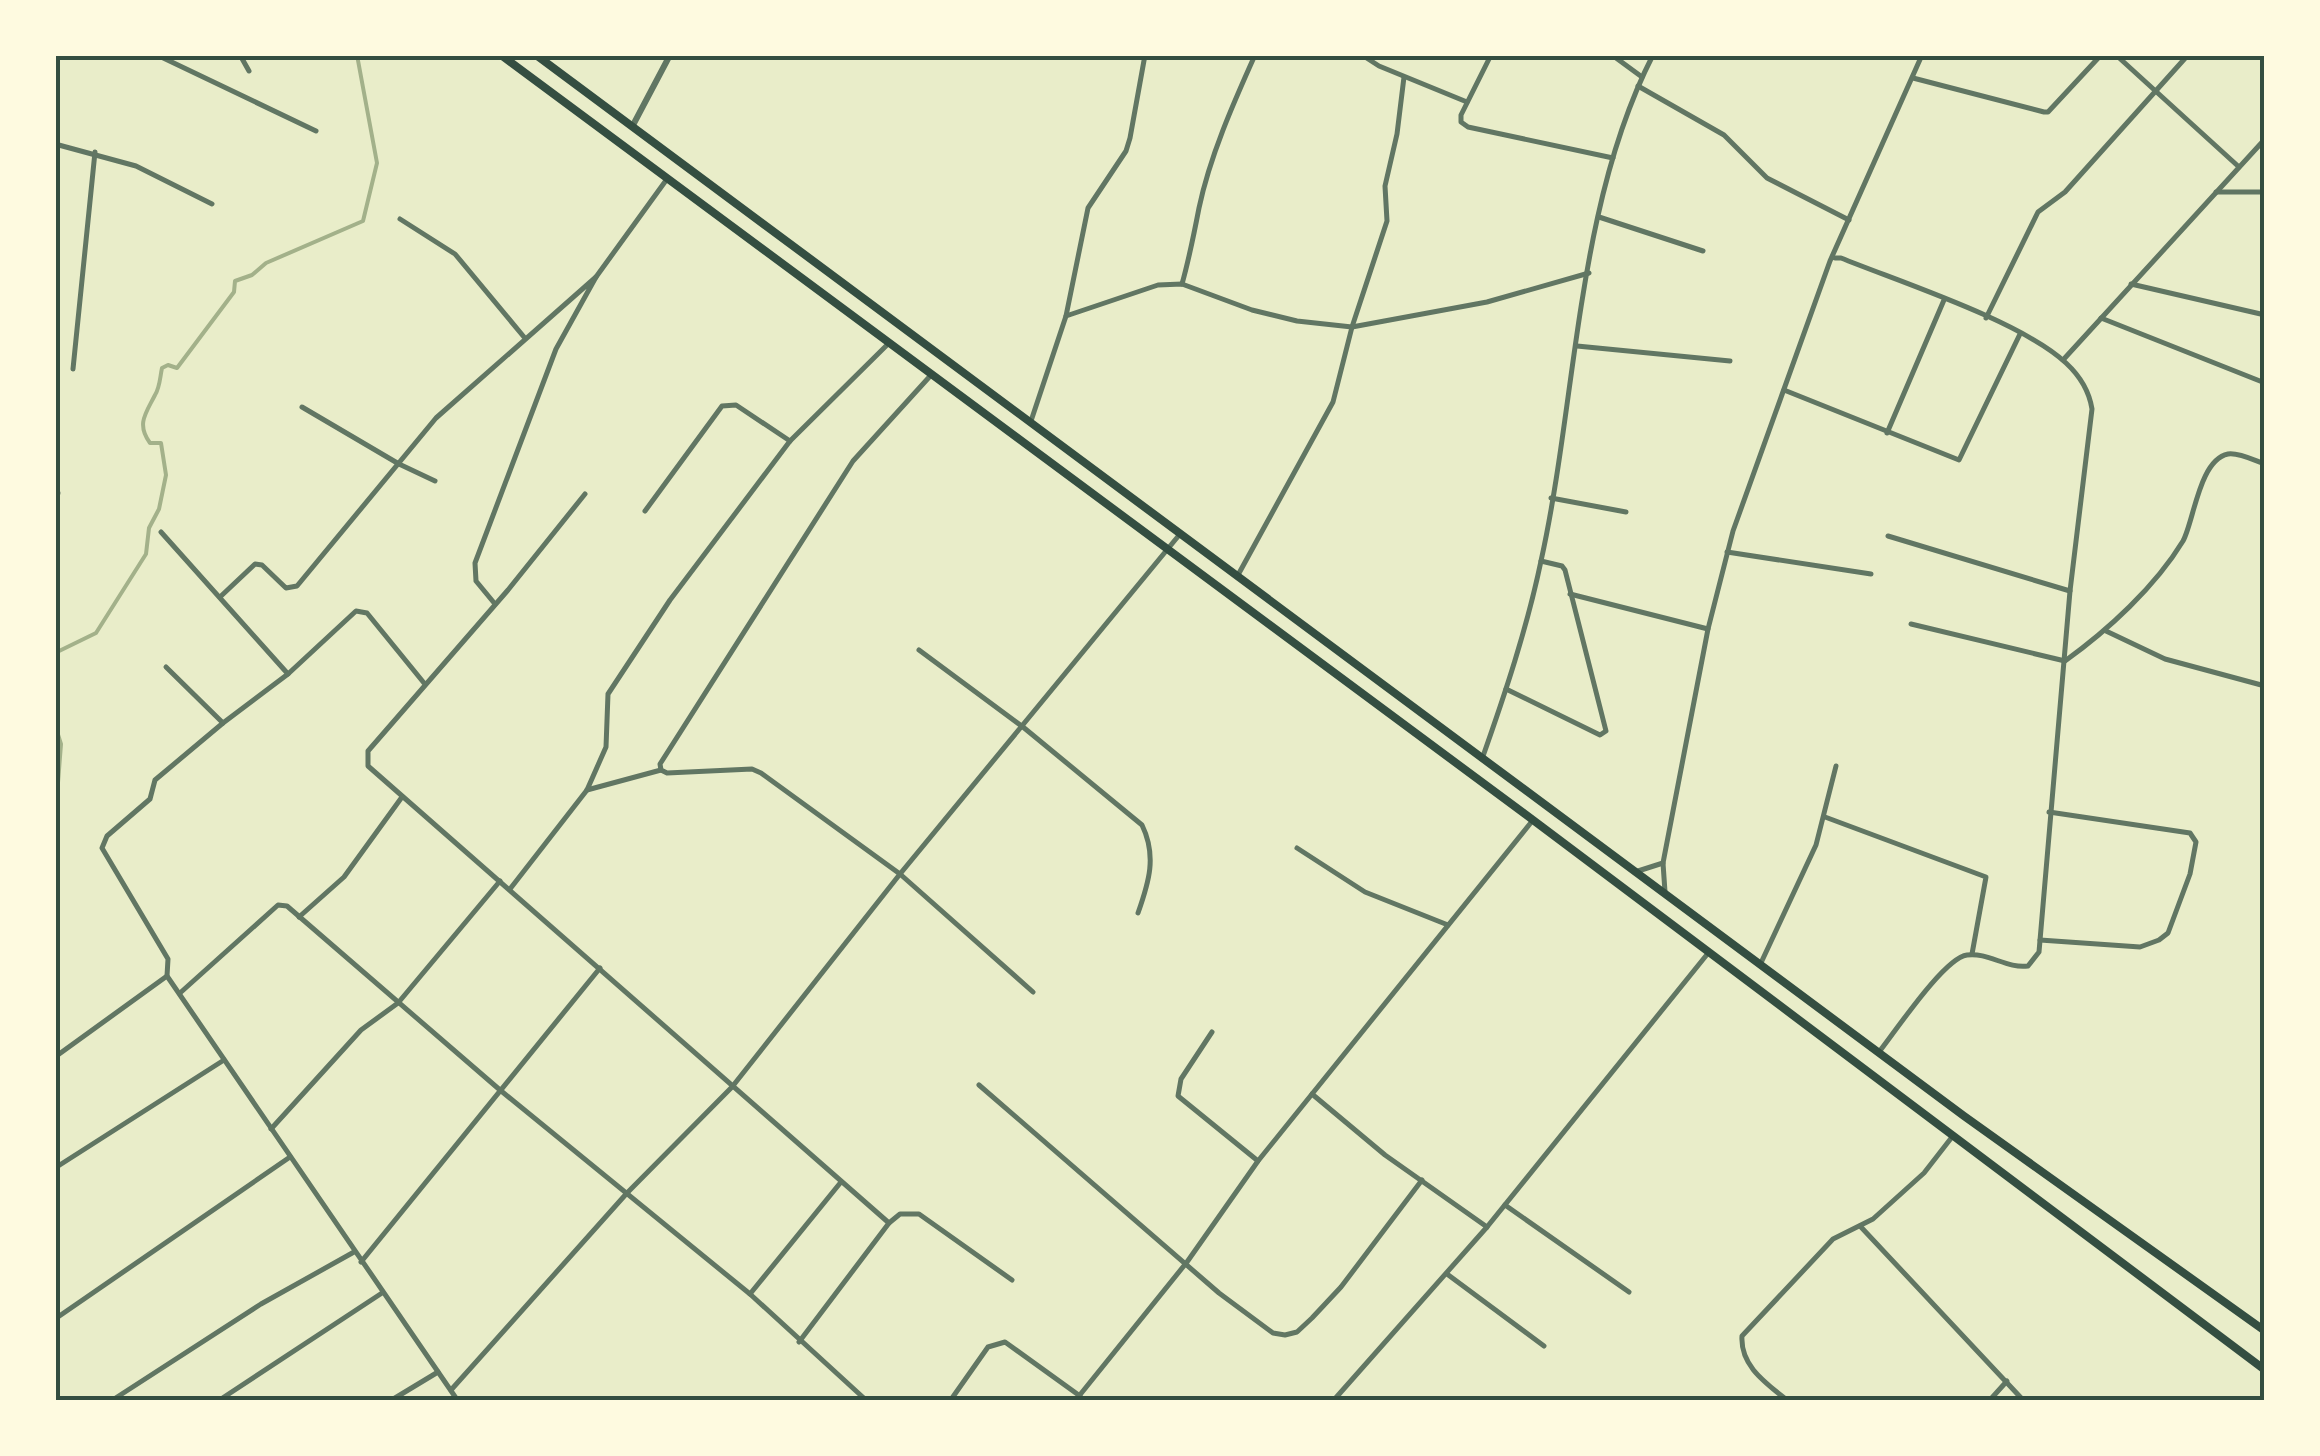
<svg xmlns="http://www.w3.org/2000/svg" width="2320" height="1456" viewBox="0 0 2320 1456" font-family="'Public Sans',sans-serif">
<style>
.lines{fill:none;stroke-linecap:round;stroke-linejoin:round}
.stream{stroke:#a3b18a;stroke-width:4}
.minor{stroke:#617663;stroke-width:5}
.tertiary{stroke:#617663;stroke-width:6}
.primary{stroke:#344e41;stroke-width:8}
.neatline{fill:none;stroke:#344e41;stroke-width:4}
</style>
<rect width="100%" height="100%" fill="#e9edc9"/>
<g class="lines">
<!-- stream -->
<g class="stream">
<path d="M55 653 96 633 146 554 149 528 159 509 166 475 161 443H150C136 424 146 413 155 395 160 387 160 377 162 368L168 365 177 368 234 292 235 281 252 275 266 263 363 221 377 163 357 55"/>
<path d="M55 725 61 744 55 821"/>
</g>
<!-- minor -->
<g class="minor">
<path d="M157 55 316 131"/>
<path d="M240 55 249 71"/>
<path d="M1362 55 1379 66 1467 102"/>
<path d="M1612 55 1642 77"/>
<path d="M2116 55 2239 167"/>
<path d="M1489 59 1461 115V122L1468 127 1613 158"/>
<path d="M1913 78 2044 112H2048L2101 55"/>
<path d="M1638 86 1724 135 1767 178 1849 220"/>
<path d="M55 144 136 166 212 204"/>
<path d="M2216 192H2265"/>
<path d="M1599 217 1703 251"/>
<path d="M400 219 455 254 524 337"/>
<path d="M1835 258H1841C1900 282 2021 321 2066 363 2080 376 2089 390 2092 409L2070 591 2039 952 2028 966C2007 969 1988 952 1967 955 1944 958 1895 1032 1879 1052"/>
<path d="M596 277 667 179"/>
<path d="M1182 284C1189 259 1194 234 1199 208 1210 156 1233 104 1255 55"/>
<path d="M2131 284 2265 315"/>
<path d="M1066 316 1088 208 1126 151 1130 138 1145 55"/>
<path d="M1986 318 2038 212 2065 192 2188 55"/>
<path d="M2101 318 2265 383"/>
<path d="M1577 346 1730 361"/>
<path d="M2063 360 2265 139"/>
<path d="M73 369 95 152"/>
<path d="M932 374 853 461 660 764 661 770 667 773 752 769 761 773 900 874 1033 992"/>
<path d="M1784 390 1959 460 2020 334"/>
<path d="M302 407 399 464 435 481"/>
<path d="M1031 421 1066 316 1158 285 1182 284 1252 310 1297 321 1352 327 1487 302 1589 273"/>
<path d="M1887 433 1944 300"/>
<path d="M55 484 58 493 55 505"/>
<path d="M585 494 508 590 368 751V766L889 1223 900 1214H919L1012 1280"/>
<path d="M1551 498 1626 512"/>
<path d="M645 511 722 406 736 405 790 441"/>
<path d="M161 532 288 674"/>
<path d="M1888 536 2070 591"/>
<path d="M1727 552 1871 574"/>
<path d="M1238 575 1333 402 1352 327 1387 221 1385 186 1397 134 1404 77"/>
<path d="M1570 594 1708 629"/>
<path d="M220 597 255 564 262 565 286 588 297 586 436 418 596 277 556 349 475 563 476 581 495 604"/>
<path d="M1911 624 2065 661C2108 630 2155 587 2183 541 2194 521 2199 460 2228 454 2238 452 2256 461 2265 464"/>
<path d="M2106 631 2165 659 2265 686"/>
<path d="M919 650 1023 727 1142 825C1157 856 1149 882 1138 913"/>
<path d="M166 667 223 723"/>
<path d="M424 683 367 613 356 611 288 674 223 723 155 780 150 799 107 836 102 848 168 959 167 976 458 1401"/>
<path d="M1506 689 1600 735 1606 731 1565 570 1562 566 1541 561"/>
<path d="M1482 759C1505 694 1527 628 1541 561 1577 398 1576 205 1653 55"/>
<path d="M587 790 661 770"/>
<path d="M1825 817 1986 877 1972 954"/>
<path d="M1297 848 1365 892 1448 925"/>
<path d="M1638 871 1663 863"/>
<path d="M510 889 587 790 606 747 608 694 670 600 790 441 889 343"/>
<path d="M1665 892 1663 863 1708 629 1733 531 1830 261 1922 55"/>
<path d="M299 917 344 877 402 797"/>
<path d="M2040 940 2140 947 2159 940 2168 933 2190 874 2196 842 2190 833 2049 812"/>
<path d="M1760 965 1816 845 1836 766"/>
<path d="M180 993 278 905 287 906 500 1090 750 1294 867 1401"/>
<path d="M1212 1032 1181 1079 1178 1096 1258 1161"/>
<path d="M55 1057 167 976"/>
<path d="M979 1085 1219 1293 1273 1333 1285 1335 1297 1332 1312 1318 1341 1287 1422 1180"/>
<path d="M1312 1094 1385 1155 1487 1227"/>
<path d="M271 1129 361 1030 398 1003 500 881"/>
<path d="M55 1168 224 1060"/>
<path d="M1505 1205 1629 1292"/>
<path d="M1860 1226 2024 1401"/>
<path d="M361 1262 600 968"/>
<path d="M1447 1274 1544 1346"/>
<path d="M750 1294 841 1182"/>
<path d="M55 1319 290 1157"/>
<path d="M799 1342 889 1223"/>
<path d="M451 1390 627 1193 732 1087 900 874 1180 534"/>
<path d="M111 1401 261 1304 354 1252"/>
<path d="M218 1401 382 1293"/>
<path d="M390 1401 438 1372"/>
<path d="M950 1401 988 1347 1005 1342 1080 1396"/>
<path d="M1075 1401 1187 1262 1258 1161 1533 820"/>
<path d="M1333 1401 1487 1227 1709 952"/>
<path d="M1788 1401C1766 1383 1740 1366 1742 1336L1833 1239 1873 1219 1924 1173 1952 1137"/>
<path d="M1989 1401 2007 1381"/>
</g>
<!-- tertiary -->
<path class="tertiary" d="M632 127 670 55"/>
<!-- primary -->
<g class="primary">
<path d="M501 55 1533 820 2265 1370"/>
<path d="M536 55 1964 1116 2265 1331"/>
</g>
</g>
<!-- border -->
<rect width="2320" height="1456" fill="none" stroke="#fefae0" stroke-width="115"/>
<rect x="58" y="58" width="2204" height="1340" class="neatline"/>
</svg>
